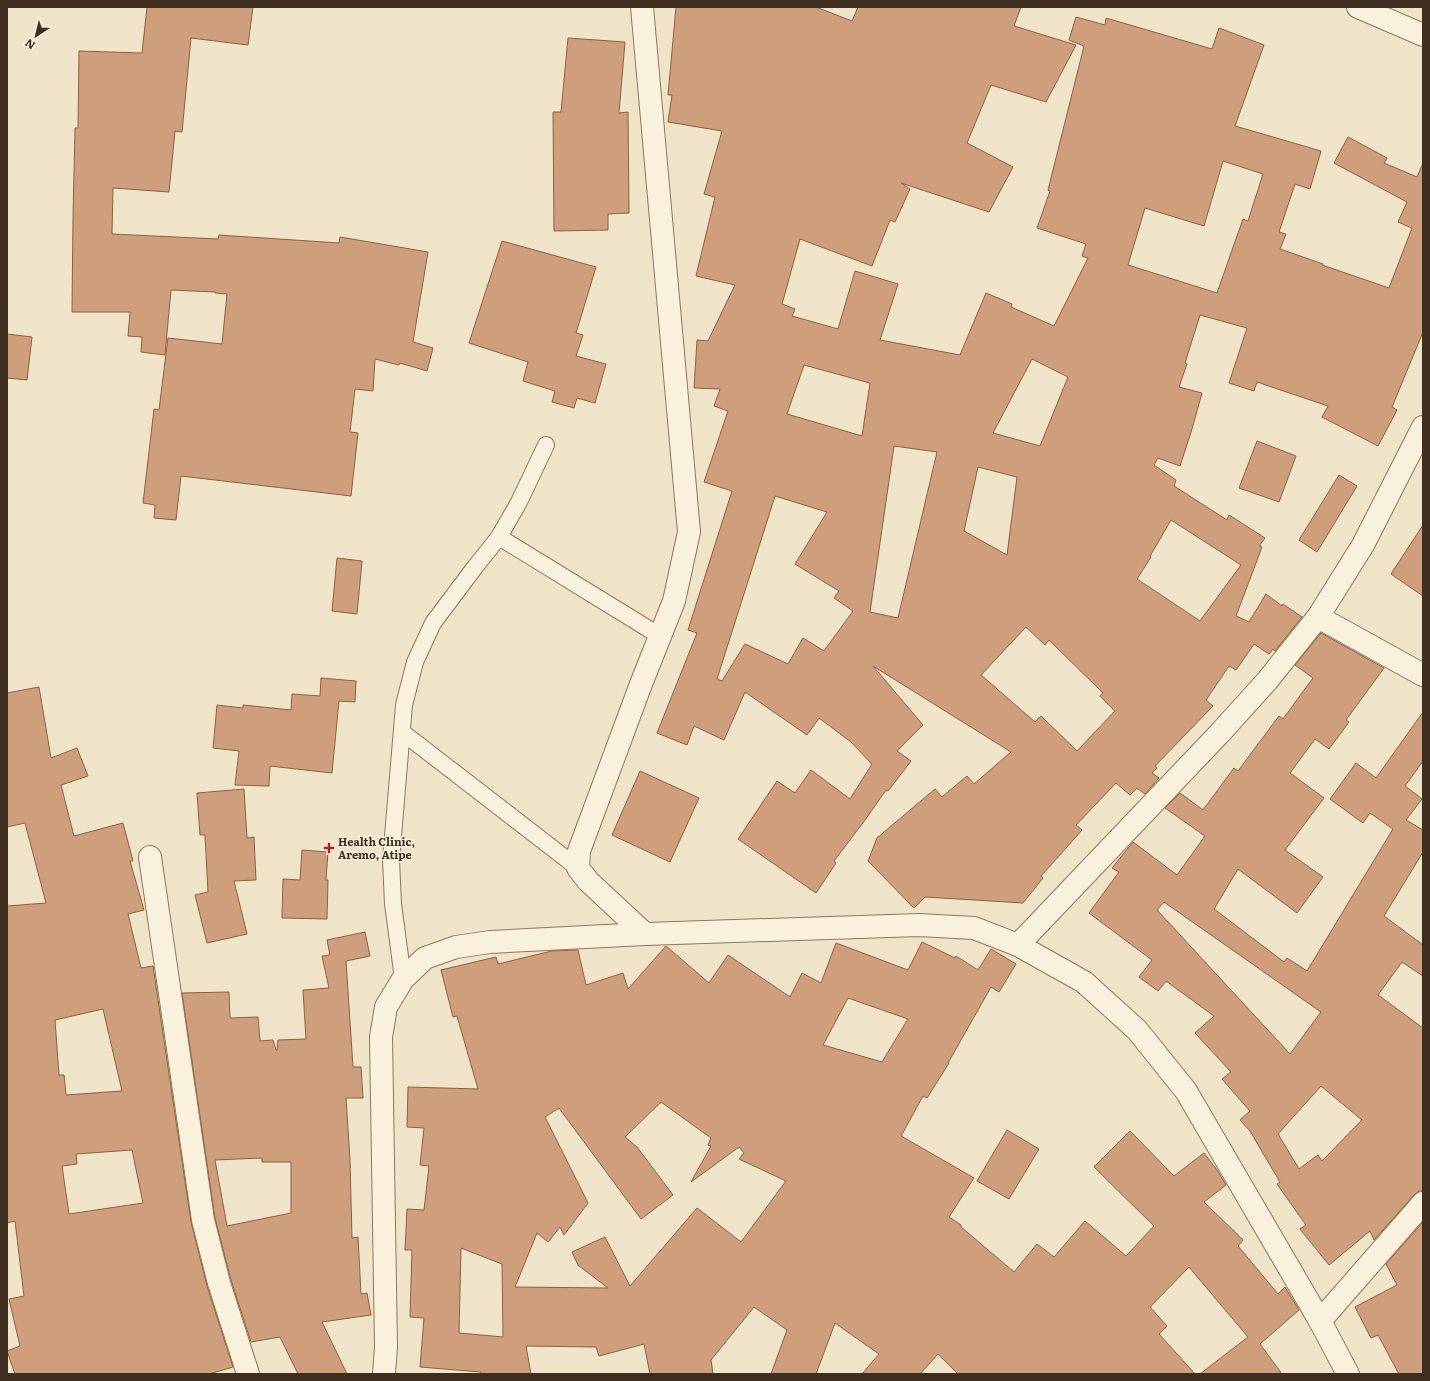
<svg xmlns="http://www.w3.org/2000/svg" width="1430" height="1381" viewBox="0 0 1430 1381" font-family="Literata,serif">
<style>
.building{fill:#cf9f7d;stroke:#8d5f41;fill-rule:evenodd}
.lines{fill:none;stroke-linecap:round;stroke-linejoin:round}
.service-casing{stroke:#8d765c;stroke-width:18}
.minor-casing{stroke:#8d765c;stroke-width:24}
.tertiary-casing{stroke:#8d765c;stroke-width:24}
.service{stroke:#faf1dc;stroke-width:16}
.minor{stroke:#faf1dc;stroke-width:22}
.tertiary{stroke:#faf1dc;stroke-width:22}
.poi-dot{fill:#9e2a2b;stroke:#f7eed8;stroke-width:1.5}
.labels{text-anchor:middle;stroke-width:3;stroke-linejoin:round;paint-order:stroke}
.poi-label{font-size:11px;font-weight:bold;fill:#3d2e20;stroke:#f7eed8;text-anchor:start}
</style>
<rect width="100%" height="100%" fill="#f0e4c8"/>
<!-- building -->
<g class="building">
<path d="M147 7H253L248 45 191 38 182 132 175 131 169 192 113 188 112 234 218 239 219 235 339 243 340 237 428 252 413 342 433 348 427 371 400 363 399 365 375 359 373 391 355 389 350 432 358 433 351 496 181 476 176 520 154 518 155 505 143 503 154 409 159 410 168 338 222 344 227 294 215 293V292L171 290 165 355 141 352 142 337 128 336 130 312H72L73 217 75 128H78L79 51 142 53Z"/>
<path d="M676 7H816L852 21 858 7H1021L1014 26 1076 45 1046 102 991 85 967 143 1013 167 989 212 901 183 910 189 895 222 890 220 872 266 800 239 782 304 795 309 792 316 838 329 855 271 898 284 880 340 960 355 986 293 1012 304 1011 307 1054 326 1088 258 1082 256 1086 244 1037 228 1050 191 1048 190 1084 46 1069 40 1076 17 1105 25 1106 18 1212 49 1219 28 1264 45 1235 126 1321 151 1310 189 1295 184 1279 232 1286 234 1280 249 1323 264 1322 265 1389 288 1412 228 1398 222 1407 202 1334 163 1348 137 1387 158 1384 163 1417 177 1423 163V332L1392 407 1397 410 1378 446 1322 417 1328 406 1257 382 1254 391 1229 383 1247 328 1200 315 1185 363 1187 364 1179 387 1202 393 1192 429 1180 466 1158 458 1154 465 1176 480 1174 486 1227 520 1229 515 1265 538 1259 546 1262 547 1236 616 1249 622 1266 594 1282 606 1283 604 1302 617 1275 651 1273 649 1269 654 1254 644 1236 670 1229 666 1206 700 1213 706 1155 766 1157 768 1152 773 1159 778 1145 794 1137 788 1130 795 1116 783 1076 825 1082 830 1041 876 1043 878 1023 903 925 897 914 908 868 861 877 838 935 789 942 797 967 776 974 784 1011 752 873 666 923 725 897 751 911 761 888 791 886 790 865 820 834 861 836 863 816 893 738 839 777 781 795 793 811 770 850 799 872 764 851 742 819 718 807 735 745 692 724 740 694 726 687 745 657 733 697 633 688 630 732 491 704 482 728 411 714 406 720 389 694 388 697 340 708 341 735 285 696 276 715 197 704 194 722 131 668 122 672 95H668ZM1223 161 1263 174 1248 221 1243 219 1217 293 1128 265 1145 208 1204 226ZM1032 359 1068 377 1040 446 993 433ZM804 365 870 383 862 436 787 414ZM894 446 937 452 898 618 870 612ZM978 467 1017 477 1007 555 964 531ZM775 496 827 512 795 564 839 591 834 598 853 611 824 651 803 638 788 664 745 644 722 681 717 679ZM1171 520 1241 565 1200 621 1137 579 1151 557 1150 556ZM1026 627 1045 645 1049 640 1103 693 1100 696 1115 711 1077 751 1041 716 1035 722 981 675Z"/>
<path d="M568 38 625 42 619 113 628 112 629 213 608 214V230L554 231 553 112H561Z"/>
<path d="M502 241 596 267 576 333 583 335 576 356 606 364 595 403 577 398 574 408 552 402 555 391 523 381 528 362 469 343Z"/>
<path d="M7 334 32 337 27 380 7 378Z"/>
<path d="M1257 441 1296 456 1279 502 1239 488Z"/>
<path d="M1339 475 1357 486 1317 552 1299 540Z"/>
<path d="M1423 525V596L1391 574Z"/>
<path d="M337 558 362 561 357 614 332 611Z"/>
<path d="M1321 633 1384 668 1346 720 1349 722 1329 749 1315 739 1290 773 1324 798 1285 850 1323 877 1297 913 1238 869 1214 909 1284 962 1287 958 1307 971 1393 829 1370 813 1363 823 1330 799 1356 763 1376 778 1423 712V761L1405 786 1422 799 1406 820 1423 830V852L1384 916 1423 945V976L1402 962 1378 995 1423 1028V1191H1419L1414 1195 1374 1240 1370 1231 1329 1265 1300 1229 1306 1225 1277 1184 1280 1182 1250 1131 1240 1120 1250 1111 1222 1079 1231 1072 1195 1033 1214 1016 1166 981 1158 991 1139 977 1152 960 1089 913 1119 872 1112 868 1133 842 1177 875 1205 836 1165 808 1180 793 1203 810 1234 768 1238 771 1279 716 1283 719 1313 678 1295 665ZM1164 902 1321 1012 1290 1054 1157 910ZM1321 1086 1362 1120 1322 1161 1318 1155 1299 1169 1278 1134Z"/>
<path d="M321 678 356 681 355 702 339 701 332 773 270 766 269 786 235 785 239 751 213 748 217 705 243 708V705L291 710 292 694 320 696Z"/>
<path d="M39 687 51 758 77 748 88 776 61 785 74 836 123 823 133 861H130L144 910 128 914 141 968 153 966 191 1222 207 1286 233 1367 209 1374H15L7 1351 20 1346 9 1299 24 1296 15 1221 7 1223V906L46 903 25 823 7 827V693ZM103 1009 122 1091 66 1095 64 1075H59L55 1020ZM132 1150 143 1203 69 1214 62 1166 77 1164 76 1154Z"/>
<path d="M640 771 699 798 670 862 612 835Z"/>
<path d="M244 789 247 838 254 837 256 880 234 881 247 934 207 943 195 895 208 892 205 835H200L197 793Z"/>
<path d="M302 850 328 852 326 880H328L327 919 282 918 283 879 300 880Z"/>
<path d="M365 932 370 956 346 961 353 1067H361L363 1098H346L350 1160 352 1238 358 1237 361 1294 367 1293 371 1315 322 1322 347 1374H298L280 1337 251 1342 231 1280 215 1218 182 993 229 992 230 1018 258 1017 260 1041 273 1040 276 1050H277L278 1040 306 1039 303 990 329 988 322 956 330 955 327 940ZM262 1158V1162H291V1213L227 1226 215 1160Z"/>
<path d="M922 942 955 958 956 956 978 970 991 949 1016 964 999 992 991 987 948 1063H949L927 1098 923 1096 901 1136 974 1178 949 1217 961 1225V1227L1014 1272 1037 1244 1054 1257 1085 1221 1126 1256 1154 1226 1094 1167 1130 1131 1174 1176 1204 1153 1217 1170 1226 1185 1204 1202 1243 1240 1238 1246 1278 1294 1285 1287 1299 1310 1260 1344 1282 1374H1200L1248 1337 1189 1267 1150 1307 1167 1326 1159 1334 1195 1374H958L938 1354 920 1374H862L879 1354 835 1323 816 1374H771L787 1330 754 1307 711 1360 713 1374H650L644 1344 599 1356 596 1347 526 1346 531 1374H481V1372L420 1367 424 1318 410 1317 412 1250H405L407 1209 424 1210 429 1166 420 1165 424 1128 407 1127 408 1087 478 1089 457 1016 453 1017 441 970 496 957 498 964 552 951 578 950 586 985 623 973 628 989 666 946 709 983 728 955 790 997 802 973 821 983 836 943 908 970ZM848 998 908 1019 882 1062 823 1045ZM661 1102 711 1138 708 1145 711 1146 691 1182 739 1147 744 1153 739 1159 786 1181 741 1242 697 1208 630 1286 605 1237 572 1252 578 1265 608 1288 515 1287 537 1233 548 1242 560 1227 564 1235 588 1203 545 1117 559 1108 641 1219 673 1195 637 1147 625 1137ZM461 1248 502 1264 503 1337 459 1333Z"/>
<path d="M1007 1130 1039 1149 1009 1199 977 1181Z"/>
<path d="M1423 1222V1374H1399L1378 1335 1371 1338 1355 1307 1397 1285 1386 1264Z"/>
</g>
<g class="lines">
<!-- service casing -->
<g class="service-casing">
<g id="service">
<path d="M499 537 660 636"/>
<path d="M402 732 578 868"/>
<path d="M403 979 393 904 391 860 404 705 415 662 433 623 475 567 499 537 519 502 546 445"/>
</g>
</g>
<!-- minor casing -->
<g class="minor-casing">
<g id="minor">
<path d="M642 7 689 532 674 601 641 684 579 851 578 868 588 881 645 934"/>
<path d="M1358 7 1423 35"/>
<path d="M1318 617 1423 675"/>
<path d="M150 857 203 1220 219 1283 248 1374"/>
<path d="M1320 1321 1423 1203"/>
</g>
</g>
<!-- tertiary casing -->
<g class="tertiary-casing">
<g id="tertiary">
<path d="M1018 945 1219 734 1267 681 1318 617 1363 545 1423 427"/>
<path d="M384 1374 386 1347 381 1037 386 1007 403 979 425 958 456 947 490 942 645 934 919 925 974 928 1018 945 1084 982 1137 1030 1186 1091 1320 1321 1348 1374"/>
</g>
</g>
<!-- service -->
<use href="#service" class="service"/>
<!-- minor -->
<use href="#minor" class="minor"/>
<!-- tertiary -->
<use href="#tertiary" class="tertiary"/>
</g>
<!-- markers -->
<path class="poi-dot" d="M327 842h4v4h4v4h-4v4h-4v-4h-4v-4h4z"/>
<g class="labels">
<!-- poi labels -->
<g class="poi-label">
<text x="338" y="846">Health Clinic,<tspan x="338" dy="13">Aremo, Atipe</tspan></text>
</g>
</g>
<!-- border -->
<rect width="1430" height="1381" fill="none" stroke="#3d2e20" stroke-width="16"/>
<!-- north arrow -->
<g transform="translate(36 36) rotate(215)" stroke="#f7eed8" stroke-width="3" paint-order="stroke">
<path d="M0-3L7 15L0 10L-7 15Z" fill="#3d2e20"/>
<text y="-6" font-size="11" font-weight="bold" text-anchor="middle" fill="#3d2e20">N</text>
</g>
</svg>
